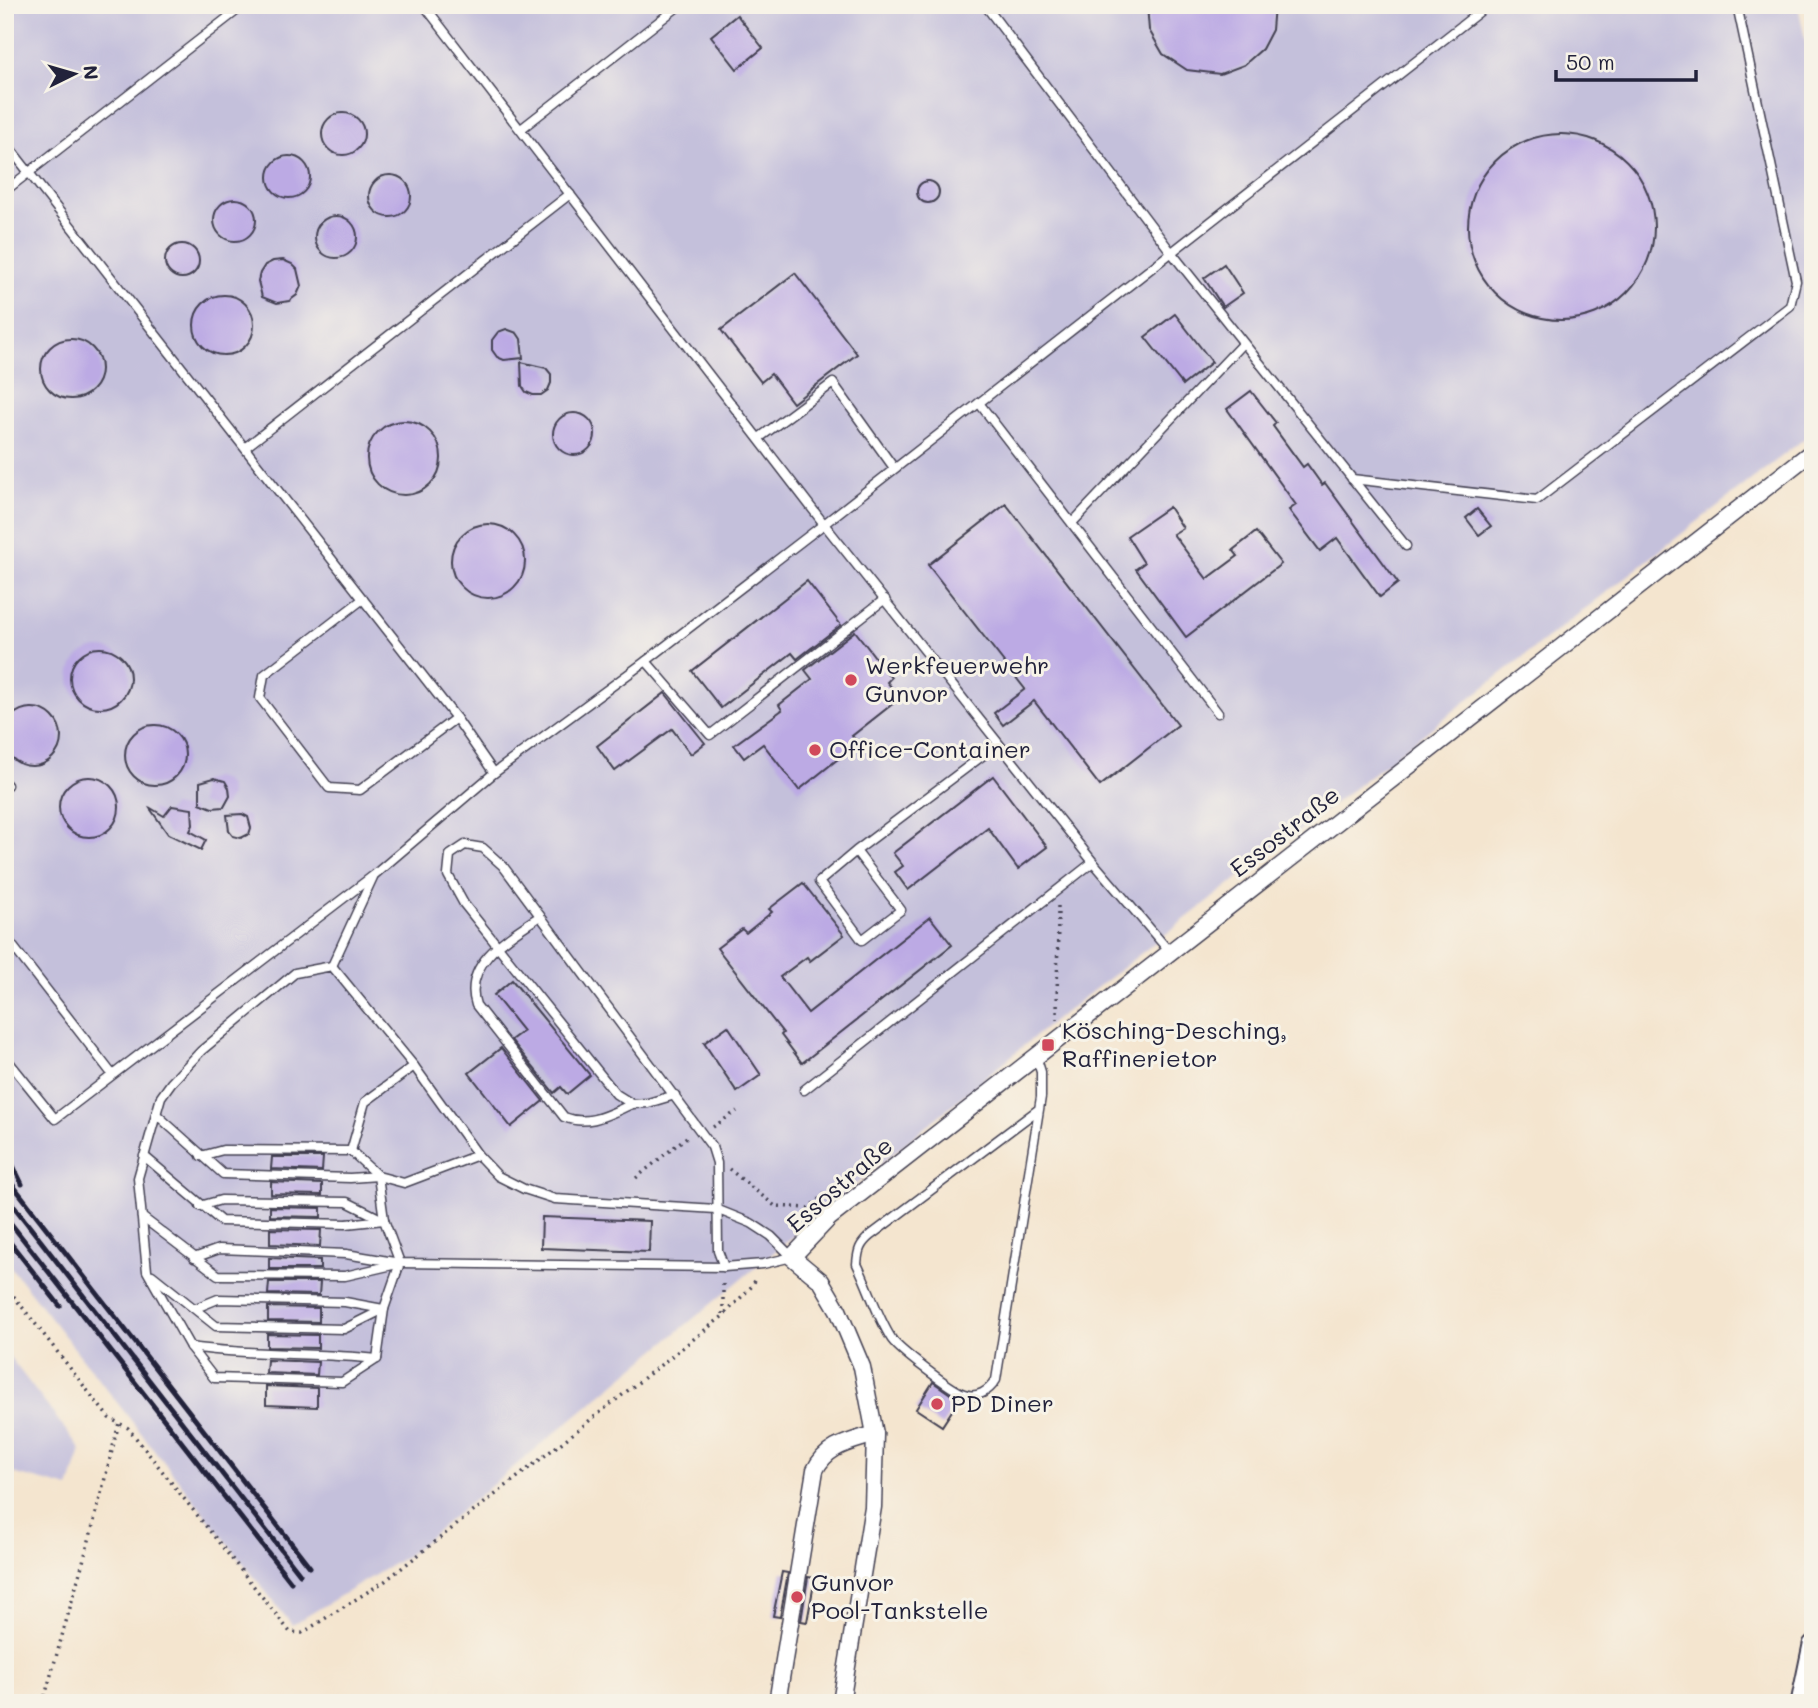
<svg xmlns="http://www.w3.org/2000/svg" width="1818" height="1708" viewBox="0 0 1818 1708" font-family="Mali,sans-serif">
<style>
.industrial{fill:#c4c0db}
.building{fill:#bcaae4}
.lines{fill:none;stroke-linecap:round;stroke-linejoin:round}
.service-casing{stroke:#423f51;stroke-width:11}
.minor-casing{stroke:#423f51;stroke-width:19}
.tertiary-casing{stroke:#423f51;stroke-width:23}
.path{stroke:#423f51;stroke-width:3.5;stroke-dasharray:2 5;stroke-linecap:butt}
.service{stroke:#fff;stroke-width:8}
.minor{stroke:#fff;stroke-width:16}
.tertiary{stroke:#fff;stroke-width:19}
.rail{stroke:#22223b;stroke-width:5}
.poi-dot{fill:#d1495b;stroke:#f7f3e8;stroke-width:2.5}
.labels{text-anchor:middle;stroke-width:6;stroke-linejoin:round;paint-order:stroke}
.poi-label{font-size:24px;fill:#22223b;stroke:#f7f3e8;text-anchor:start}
.street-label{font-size:24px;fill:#22223b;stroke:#f7f3e8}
</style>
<rect width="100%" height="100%" fill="#f7f3e8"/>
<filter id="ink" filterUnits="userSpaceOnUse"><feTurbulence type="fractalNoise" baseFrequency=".0143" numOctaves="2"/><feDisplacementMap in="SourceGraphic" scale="14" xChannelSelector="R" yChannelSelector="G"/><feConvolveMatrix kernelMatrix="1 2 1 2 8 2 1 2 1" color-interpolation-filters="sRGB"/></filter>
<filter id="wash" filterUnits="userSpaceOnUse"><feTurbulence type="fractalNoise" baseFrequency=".00686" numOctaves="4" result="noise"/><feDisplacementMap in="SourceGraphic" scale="28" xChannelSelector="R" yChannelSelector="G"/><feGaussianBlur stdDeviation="1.57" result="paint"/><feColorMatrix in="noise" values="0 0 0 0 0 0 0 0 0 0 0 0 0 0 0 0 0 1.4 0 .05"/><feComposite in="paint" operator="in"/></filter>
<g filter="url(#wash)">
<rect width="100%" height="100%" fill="#f4e5cf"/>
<!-- industrial -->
<g class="industrial">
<path d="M5 5H1798L1813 78V432L1050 1024 405 1557 292 1625 5 1260Z"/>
<path d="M5 1351 81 1450 69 1488 5 1471Z"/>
</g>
<g id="blocks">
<!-- building -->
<g class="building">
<path d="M1147 5H1274L1272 30 1262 49 1244 65 1220 74 1187 70 1163 54 1149 30Z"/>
<path d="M737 15 763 48 737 69 711 36Z"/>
<circle cx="343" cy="134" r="21"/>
<circle cx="1561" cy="227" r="93"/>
<circle cx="289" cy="177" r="21"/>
<circle cx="390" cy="196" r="21"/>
<circle cx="928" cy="192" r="11"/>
<circle cx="235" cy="220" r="21"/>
<circle cx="336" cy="237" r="21"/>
<circle cx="182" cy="261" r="17"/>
<path d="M283 260 292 264 297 269 301 286 297 295 289 301 277 303 262 297 258 281 260 273 265 265 273 261Z"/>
<path d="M1224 264 1243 293 1223 307 1204 278Z"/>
<path d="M795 273 857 354 793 403 771 374 761 382 721 330Z"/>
<circle cx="224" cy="325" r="30"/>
<path d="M1175 314 1212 362 1183 385 1145 337Z"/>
<path d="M506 329 517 333 521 339 523 358 504 360 497 357 492 350V340L498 332Z"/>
<circle cx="71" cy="369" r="30"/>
<path d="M521 362 546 368 551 374V383L548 390 541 395H533L526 392 522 386Z"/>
<path d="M1251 391 1276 423 1273 426 1303 467 1307 464 1322 485 1325 483 1398 583 1380 597 1337 538 1320 551 1289 510 1296 505 1227 409Z"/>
<circle cx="574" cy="434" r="21"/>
<circle cx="404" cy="458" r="37"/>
<path d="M1006 504 1178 725 1100 786 1034 701 1003 725 994 713 1025 689 928 565Z"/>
<path d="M1169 507 1183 528 1173 534 1207 579 1238 556 1233 550 1256 532 1281 564 1186 637 1136 569 1144 563 1127 536Z"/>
<path d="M1477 509 1491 526 1479 535 1466 518Z"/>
<circle cx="488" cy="561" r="37"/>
<path d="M807 581 841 625 797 659 792 653 721 708 692 671Z"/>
<path d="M855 631 891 678 887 682 900 698 852 736 858 743 799 790 763 744 744 758 734 745 782 710 779 705 812 679 805 670Z"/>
<circle cx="100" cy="678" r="30"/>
<path d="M665 693 705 743 691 754 672 729 615 771 597 746Z"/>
<circle cx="32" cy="737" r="29"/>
<circle cx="155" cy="755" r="30"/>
<path d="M993 776 1047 847 1018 869 988 828 908 890 895 872 903 866 893 853Z"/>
<circle cx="89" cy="807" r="30"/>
<path d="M214 778 225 781 229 788 230 796 224 807 212 808 200 803V782Z"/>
<path d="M172 806 192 809 193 825 190 831 206 840 201 850 168 834 149 807 164 816Z"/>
<path d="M242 814 248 817 251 828 249 834 241 838 233 836 229 831 227 815Z"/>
<path d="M803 883 844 935 810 961 807 957 780 977 808 1013 930 917 952 945 802 1063 781 1035 783 1033 717 948 742 929 746 933 772 912 769 909Z"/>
<path d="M512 980 590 1075 567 1094 561 1087 554 1093 511 1040 523 1031 494 995Z"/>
<path d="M728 1026 761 1075 737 1092 704 1043Z"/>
<path d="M501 1048 543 1101 511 1127 469 1073Z"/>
<path d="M272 1157H323L322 1171 271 1169Z"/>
<path d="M271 1182 322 1184V1195L271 1194Z"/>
<path d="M270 1207 321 1208V1217L270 1216Z"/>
<path d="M542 1217 650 1221 649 1252 541 1248Z"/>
<path d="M270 1229 321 1230 320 1246 270 1244Z"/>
<path d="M269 1258 320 1260V1269H269Z"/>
<path d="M269 1282H320L319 1295 268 1294Z"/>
<path d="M268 1307 319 1308V1322L268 1321Z"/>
<path d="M267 1334 318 1335V1348L267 1347Z"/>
<path d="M267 1360 318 1362 317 1375 266 1373Z"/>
<path d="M933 1382 959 1400 942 1426 916 1409Z"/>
<path d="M266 1386 317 1388V1407L266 1405Z"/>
<path d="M782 1572 788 1573 780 1617 773 1616Z"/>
<path d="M808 1577 815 1578 807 1622 801 1621Z"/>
</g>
</g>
</g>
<g filter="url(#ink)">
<use href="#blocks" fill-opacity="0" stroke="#423f51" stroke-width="2"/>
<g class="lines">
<!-- service casing -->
<g class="service-casing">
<g id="service">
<path d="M424 5 824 524 1093 862 1169 951"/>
<path d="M985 5 1171 252 1406 546"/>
<path d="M521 129 680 5"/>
<path d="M5 142 456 718 494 773"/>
<path d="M5 191 244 5"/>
<path d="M979 403 1218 713"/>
<path d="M759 438 833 383 894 468"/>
<path d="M246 447 570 194"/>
<path d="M1352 479 1537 500 1790 306 1796 281 1737 5"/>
<path d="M1072 523 1243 343"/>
<path d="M363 599 264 675 260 698 329 788 360 790 456 718"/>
<path d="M646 661 710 735 885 599"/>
<path d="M5 783 7 785"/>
<path d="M856 851 901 910 862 940 819 882 856 851 998 744"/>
<path d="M540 916C510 936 462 963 476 1005L564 1117C589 1127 609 1114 632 1104"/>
<path d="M5 936 112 1074"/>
<path d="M332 966 373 877"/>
<path d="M1036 1056 1041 1072V1097L996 1380C989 1391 977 1399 964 1394 952 1390 897 1349 891 1338 877 1316 869 1288 857 1264 858 1250 860 1244 871 1235L1039 1109"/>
<path d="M5 1057 55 1119 374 875 494 773 646 661 824 524 1488 5"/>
<path d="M804 1090 1093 862"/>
<path d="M675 1095 648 1103 632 1104 616 1094 464 904 448 875 450 855 465 845 483 848 503 866 712 1147 717 1163 718 1251 724 1267"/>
<path d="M156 1114 223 1174 350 1178 378 1176 404 1183 478 1155"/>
<path d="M351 1151 365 1102 414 1066"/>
<path d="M144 1156 221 1221 346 1224 384 1220"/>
<path d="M201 1156 223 1150 351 1151 378 1176 384 1220 400 1263 384 1309 377 1359 342 1382 214 1378 190 1347 147 1271 138 1178 161 1097 171 1083 201 1051 295 973 332 966 414 1066 478 1155 498 1176 524 1189 555 1199 716 1209 751 1223 771 1236 792 1257"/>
<path d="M200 1206 221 1200 347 1202 381 1219"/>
<path d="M142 1217 218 1275 345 1276 397 1264"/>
<path d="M194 1258 219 1249 346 1254 400 1263 724 1267 763 1264 792 1257"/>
<path d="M152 1275 216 1326 344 1329 384 1309"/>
<path d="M196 1308 218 1299 345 1302 383 1309"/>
<path d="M190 1347C252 1356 315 1352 377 1359"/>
</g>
</g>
<!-- minor casing -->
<g class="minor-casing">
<g id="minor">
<path d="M777 1703 815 1470C827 1445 850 1442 875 1434"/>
<path d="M841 1703 873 1507 875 1434 862 1367 838 1310 821 1281 792 1257 829 1218 1813 451"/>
</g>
</g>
<!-- tertiary casing -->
<g class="tertiary-casing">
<path id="tertiary" d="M1801 1703 1813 1645"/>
</g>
<!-- path -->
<g class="path">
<path d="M1057 1020 1058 905"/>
<path d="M713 1127 737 1111"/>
<path d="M729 1169 775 1206 808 1208 829 1191 835 1192"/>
<path d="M636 1178 689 1135"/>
<path d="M5 1285 109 1418 128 1428 290 1632 302 1633 385 1581 723 1316 753 1285 756 1278"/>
<path d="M723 1314V1280"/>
<path d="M43 1703 90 1537 119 1423"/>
</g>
<!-- service -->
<use href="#service" class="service"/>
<!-- minor -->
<use href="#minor" class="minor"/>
<!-- tertiary -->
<use href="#tertiary" class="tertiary"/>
<!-- rail -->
<g class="rail">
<path d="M5 324 6 323"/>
<path d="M5 1149 22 1184"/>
<path d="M5 1175 310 1567"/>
<path d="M5 1195 300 1574"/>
<path d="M5 1216 291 1582"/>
<path d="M5 1236 60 1306"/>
</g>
</g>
</g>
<!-- markers -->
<g class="poi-dot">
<circle cx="851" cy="680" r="7"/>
<circle cx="815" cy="750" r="7"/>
<rect x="1041" y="1038" width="14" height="14" rx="3.5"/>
<circle cx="937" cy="1404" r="7"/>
<circle cx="797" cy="1597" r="7"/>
</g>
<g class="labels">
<!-- poi labels -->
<g class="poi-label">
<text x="865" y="674">Werkfeuerwehr<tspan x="865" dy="28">Gunvor</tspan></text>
<text x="829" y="758">Office-Container</text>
<text x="1062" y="1039">Kösching-Desching,<tspan x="1062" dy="28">Raffinerietor</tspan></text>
<text x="951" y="1412">PD Diner</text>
<text x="811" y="1591">Gunvor<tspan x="811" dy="28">Pool-Tankstelle</tspan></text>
</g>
<!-- street labels -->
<g class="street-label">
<text transform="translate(1285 832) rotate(-38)" y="8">Essostraße</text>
<text transform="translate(840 1185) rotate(-41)" y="8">Essostraße</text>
</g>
</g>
<!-- margin -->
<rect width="1818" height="1708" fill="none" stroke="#f7f3e8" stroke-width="28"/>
<!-- north arrow -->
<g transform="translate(74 74) rotate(85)" stroke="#f7f3e8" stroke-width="5" paint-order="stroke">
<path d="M0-5L12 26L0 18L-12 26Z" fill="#22223b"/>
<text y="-10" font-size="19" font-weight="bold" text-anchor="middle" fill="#22223b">N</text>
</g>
<!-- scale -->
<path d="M1556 70v10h140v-10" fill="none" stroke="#22223b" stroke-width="3.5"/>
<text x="1566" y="70" font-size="21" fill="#22223b" stroke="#f7f3e8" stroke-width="5" paint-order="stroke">50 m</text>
</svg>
